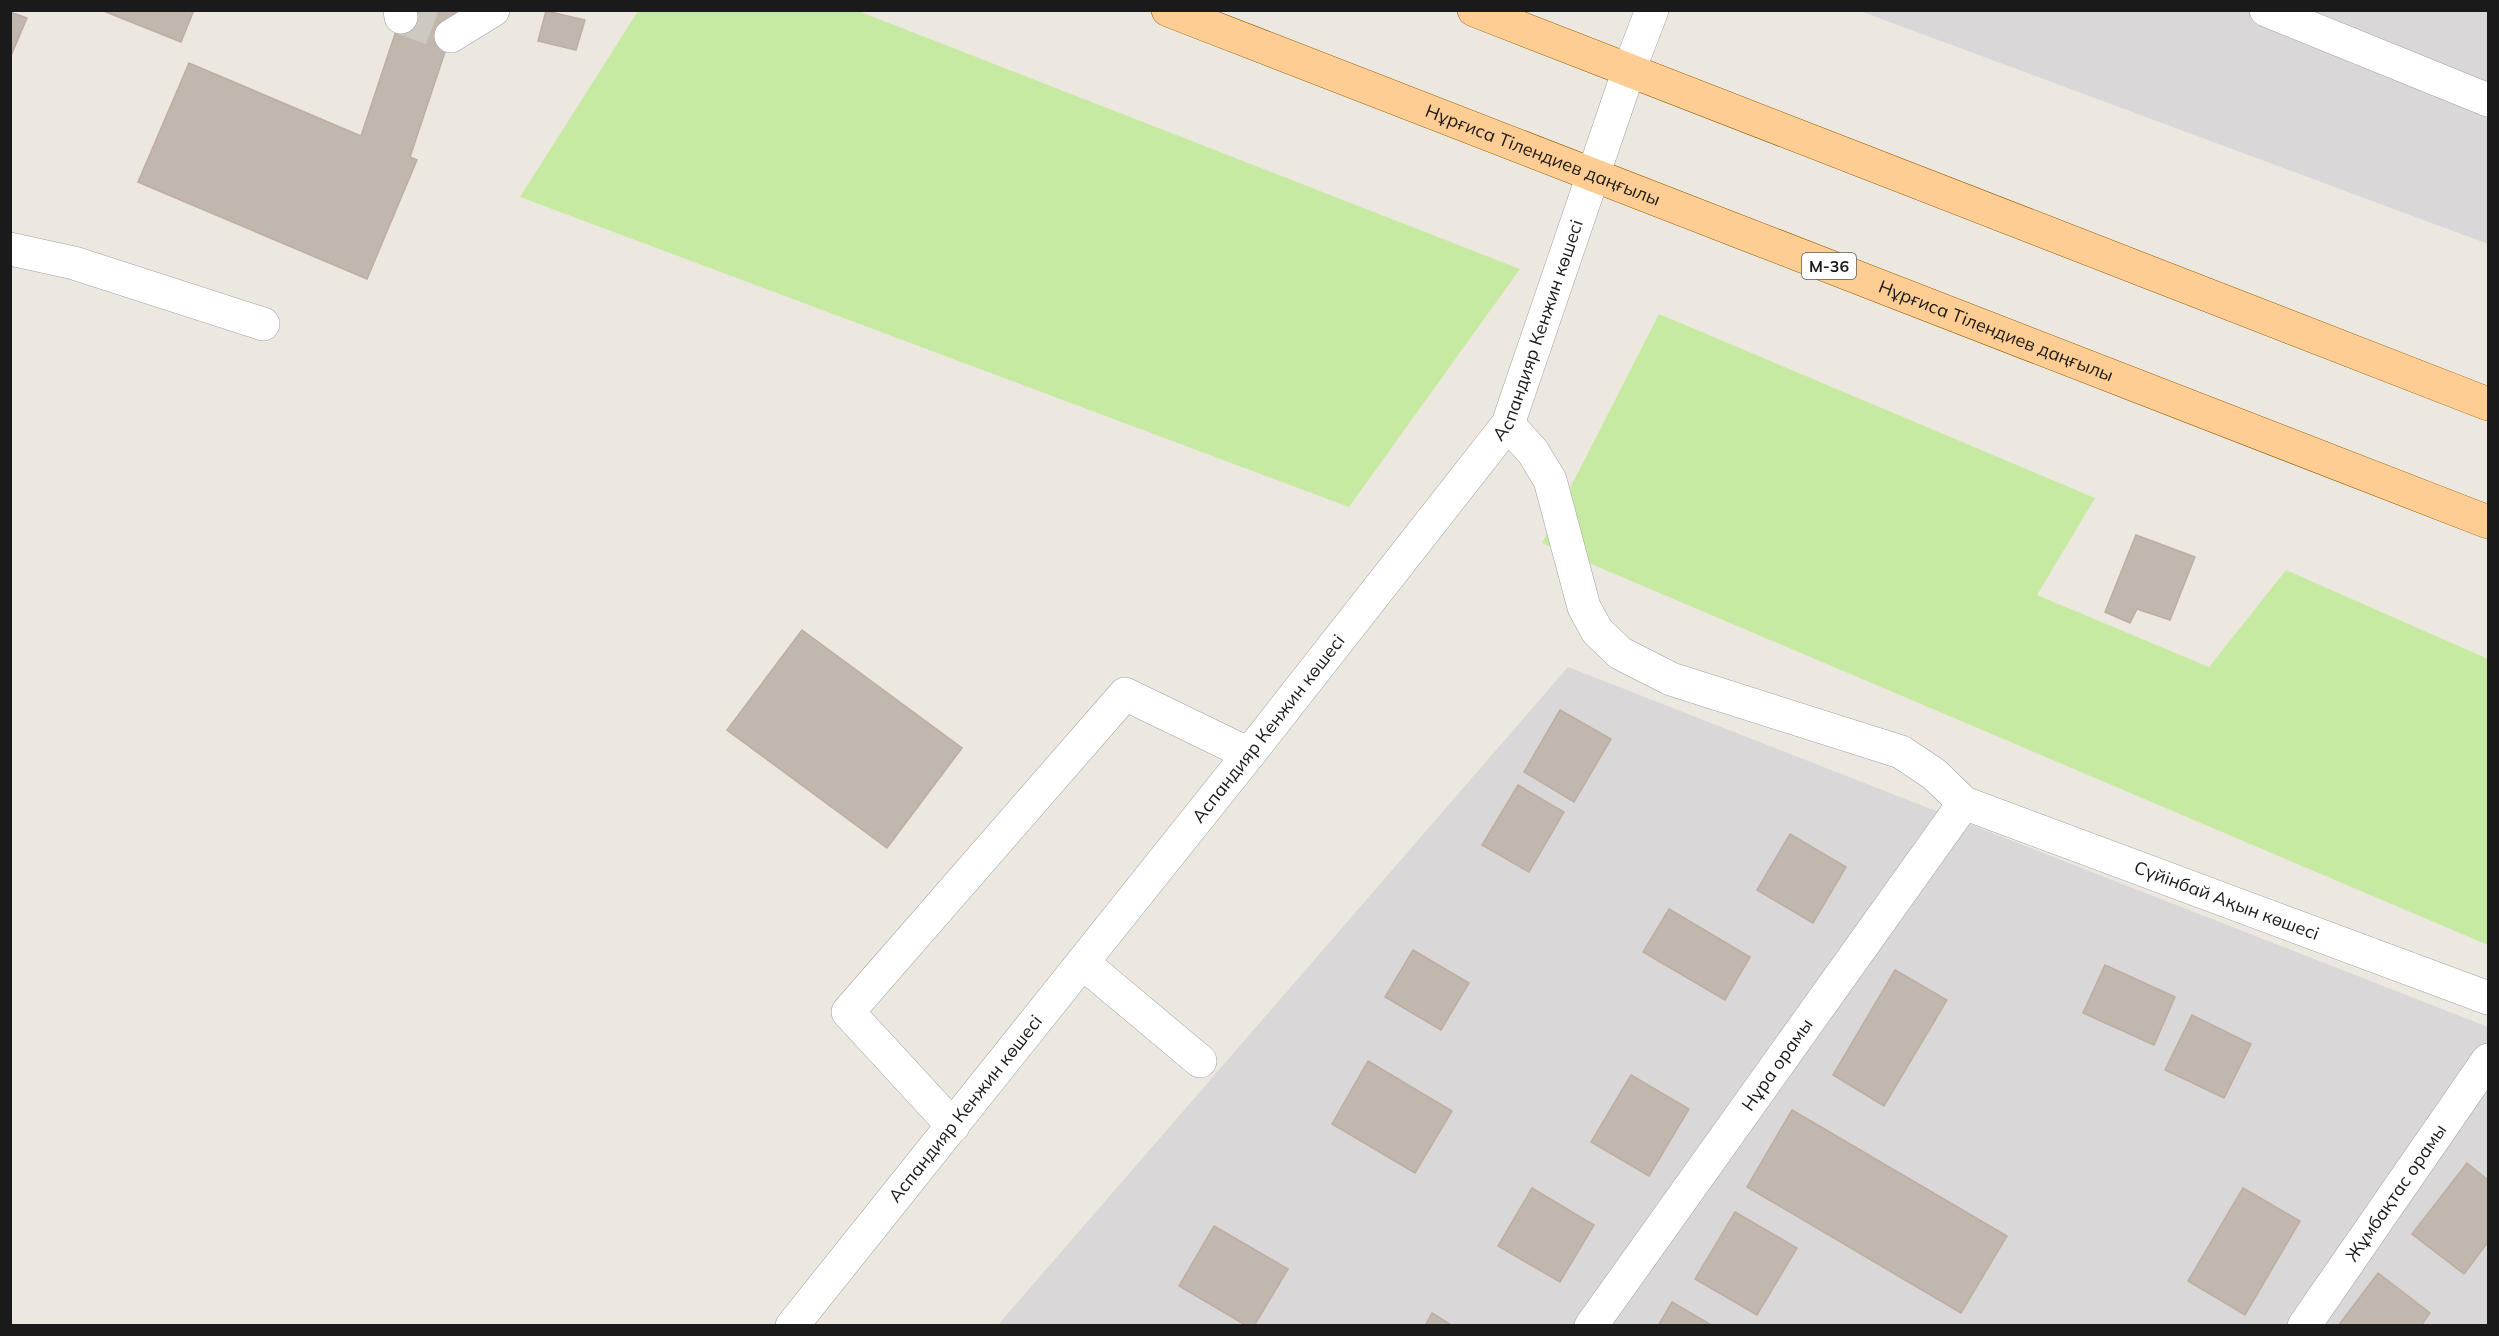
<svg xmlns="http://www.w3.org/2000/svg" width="2499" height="1336" viewBox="0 0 2499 1336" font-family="Mulish,sans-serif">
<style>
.residential{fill:#d9d7d7}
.grass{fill:#c7eaa2}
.building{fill:#c0b7af;stroke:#beada1;stroke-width:1.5}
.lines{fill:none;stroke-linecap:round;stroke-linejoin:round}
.minor-tunnel{stroke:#cdc9c1;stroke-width:33;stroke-dasharray:33 16;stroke-linecap:butt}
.minor-casing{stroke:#a1a1a1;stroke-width:34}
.major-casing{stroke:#915d00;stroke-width:34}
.minor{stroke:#fff;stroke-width:33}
.major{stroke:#fecd93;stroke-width:33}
.labels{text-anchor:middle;stroke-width:4.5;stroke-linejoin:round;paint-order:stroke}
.shield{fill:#fff;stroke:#5f5f5f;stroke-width:1.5}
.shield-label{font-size:16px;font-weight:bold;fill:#1a1a1a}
.street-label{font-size:18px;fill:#1a1a1a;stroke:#fff}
</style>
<rect width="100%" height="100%" fill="#ede8df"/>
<!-- residential -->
<g class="residential">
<path d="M1860 11H2488V244Z"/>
<path d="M1568 667 2488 1027V1325L997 1326Z"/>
</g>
<!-- grass -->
<g class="grass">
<path d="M638 11H858L1520 269 1349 507 520 197Z"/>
<path d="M1659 314 2095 498 2037 595 2209 667 2286 570 2488 659V945L1542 543Z"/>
</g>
<!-- building -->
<g class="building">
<path d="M101 10H194L181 42Z"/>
<path d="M403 10H459L410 157 417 160 367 279 138 182 189 63 361 136Z"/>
<path d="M546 11 585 20 576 50 538 41Z"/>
<path d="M10 12 27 18 10 58Z"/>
<path d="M2136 535 2195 557 2170 620 2137 609 2130 623 2105 612Z"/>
<path d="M802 630 962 748 887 848 727 730Z"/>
<path d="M1560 710 1611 739 1574 802 1524 772Z"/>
<path d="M1518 785 1564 812 1529 872 1482 845Z"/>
<path d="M1790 834 1846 867 1813 923 1757 890Z"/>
<path d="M1669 909 1750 957 1725 1000 1643 952Z"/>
<path d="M1413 950 1469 983 1441 1030 1385 997Z"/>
<path d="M2105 965 2175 997 2154 1045 2083 1013Z"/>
<path d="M1895 970 1947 1000 1884 1106 1833 1075Z"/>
<path d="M2192 1015 2251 1044 2224 1098 2165 1070Z"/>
<path d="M1368 1061 1452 1111 1415 1173 1332 1124Z"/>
<path d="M1631 1075 1689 1109 1649 1176 1591 1142Z"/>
<path d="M1792 1110 2007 1236 1961 1313 1747 1187Z"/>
<path d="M2467 1163 2488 1180V1242L2464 1274 2412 1234Z"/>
<path d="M1532 1188 1594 1225 1560 1282 1498 1246Z"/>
<path d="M2243 1188 2300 1221 2245 1315 2188 1281Z"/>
<path d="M1735 1212 1797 1248 1757 1315 1695 1279Z"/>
<path d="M1214 1226 1288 1269 1254 1326H1247L1179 1286Z"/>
<path d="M2378 1273 2430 1313 2421 1326H2338Z"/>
<path d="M1672 1302 1713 1326H1658Z"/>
<path d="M1432 1313 1453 1326H1425Z"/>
</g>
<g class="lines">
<!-- minor-tunnel -->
<path class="minor-tunnel" d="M401 17 451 36"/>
<!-- minor casing -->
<g class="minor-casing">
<g id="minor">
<path d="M400 10 401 17"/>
<path d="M2266 10 2488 100"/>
<path d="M451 36 493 10"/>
<path d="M10 249 74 263 263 324"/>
<path id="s1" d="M1508 424 1533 452 1550 480 1584 607 1597 631 1620 653 1671 679 1901 752 1934 774 1964 803 2488 998"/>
<path d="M1083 963 1200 1061"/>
<path d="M953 1126 848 1012 1125 694 1249 754"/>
<path id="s2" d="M792 1326 1249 754 1508 424 1629 70 1652 10"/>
<path id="s3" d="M1591 1326 1964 803"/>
<path id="s4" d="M2304 1326 2488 1060"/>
</g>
</g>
<!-- major casing -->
<g class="major-casing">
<g id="major">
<path id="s5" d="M1168 10 2488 522"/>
<path d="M1474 10 2488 404"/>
</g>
</g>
<!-- minor -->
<use href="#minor" class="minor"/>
<!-- major -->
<use href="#major" class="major"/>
</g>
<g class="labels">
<!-- shield labels -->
<rect class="shield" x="1802" y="253" width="54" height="26" rx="4.5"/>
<g class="shield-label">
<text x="1829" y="272">M-36</text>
</g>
<!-- street labels -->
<g class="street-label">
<text dy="6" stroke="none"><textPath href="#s5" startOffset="402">Нұрғиса Тілендиев даңғылы</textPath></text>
<text dy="6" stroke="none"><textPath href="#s2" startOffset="1250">Аспандияр Кенжин көшесі</textPath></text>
<text dy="6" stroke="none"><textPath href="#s5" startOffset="888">Нұрғиса Тілендиев даңғылы</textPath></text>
<text dy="6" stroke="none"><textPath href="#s2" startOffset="764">Аспандияр Кенжин көшесі</textPath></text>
<text dy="6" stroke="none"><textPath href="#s1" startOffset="921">Сүйінбай Ақын көшесі</textPath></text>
<text dy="6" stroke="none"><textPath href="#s3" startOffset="321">Нұра орамы</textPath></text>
<text dy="6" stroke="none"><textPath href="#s2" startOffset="278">Аспандияр Кенжин көшесі</textPath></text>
<text dy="6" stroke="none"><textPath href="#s4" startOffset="162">Жұмбақтас орамы</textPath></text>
</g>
</g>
<!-- border -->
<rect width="2499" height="1336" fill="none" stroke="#1a1a1a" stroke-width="24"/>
</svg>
